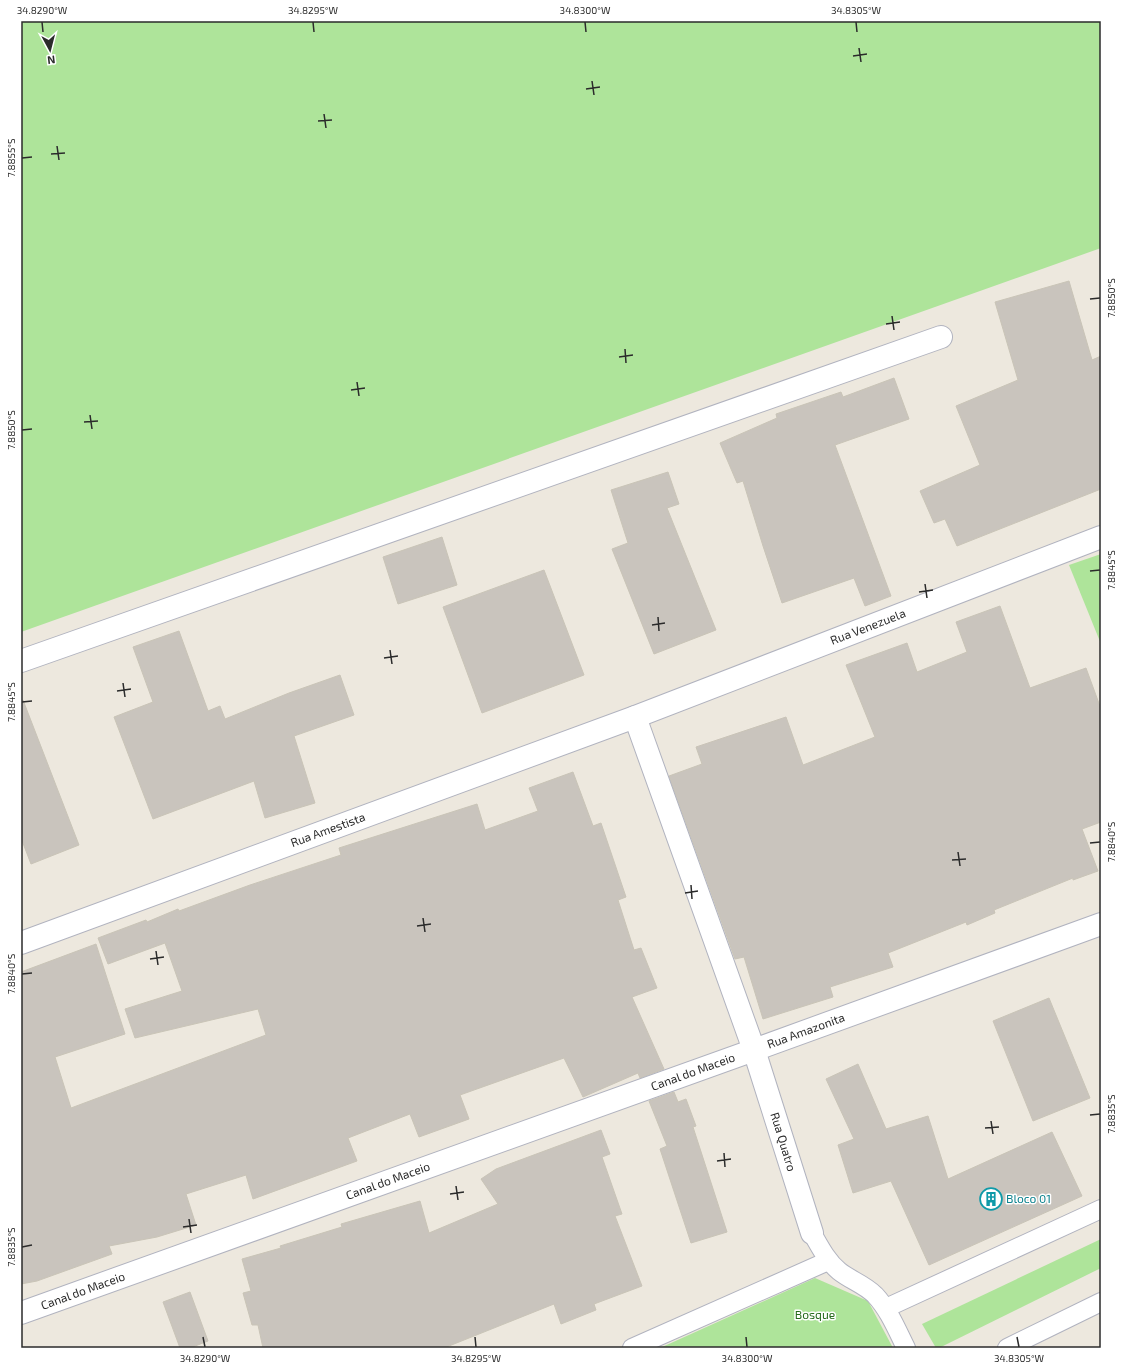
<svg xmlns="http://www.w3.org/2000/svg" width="1122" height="1369" viewBox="0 0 1122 1369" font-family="'Exo 2',sans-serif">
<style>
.green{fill:#aee49a}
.building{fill:#c9c4bd;stroke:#c9c4b7}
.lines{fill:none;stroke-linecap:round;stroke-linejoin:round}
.service-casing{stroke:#b1b3bf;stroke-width:20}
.minor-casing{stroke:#b1b3bf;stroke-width:24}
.service{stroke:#fff;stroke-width:18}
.minor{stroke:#fff;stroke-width:22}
.ticks{fill:none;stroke:#2b2b2b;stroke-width:1.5}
.labels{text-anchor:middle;stroke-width:3;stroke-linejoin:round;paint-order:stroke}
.street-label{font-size:12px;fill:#2b2b2b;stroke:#fff}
.culture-label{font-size:12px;fill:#0d838f;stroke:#fff;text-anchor:start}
.park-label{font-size:12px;fill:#256a1a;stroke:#fff}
.neatline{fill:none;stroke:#2b2b2b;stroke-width:1.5}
.ticks-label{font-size:10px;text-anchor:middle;fill:#2b2b2b}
</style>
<rect width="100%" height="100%" fill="#ede8de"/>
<!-- green -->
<g class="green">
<path d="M21 21H1101V248L21 632Z"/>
<path d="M1101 554V644L1069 565Z"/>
<path d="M1101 1239V1268L939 1348H936L922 1324Z"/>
<path d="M815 1278 868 1301 893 1348H660Z"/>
</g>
<!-- building -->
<g class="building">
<path d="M1069 281 1092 360 1101 356V489L957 546 945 519 934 523 920 491 980 465 956 406 1018 380 995 302Z"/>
<path d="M894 378 909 419 835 445 891 596 865 606 854 578 782 603 763 546 743 481 737 483 720 443 777 418 776 414 841 392 843 397Z"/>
<path d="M668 472 679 504 667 508 716 630 654 654 612 549 628 543 611 490Z"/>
<path d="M442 537 457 585 398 604 383 557Z"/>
<path d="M544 570 584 675 482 713 443 607Z"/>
<path d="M1000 606 1030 688 1086 668 1101 709V822L1082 829 1098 871 1073 880V878L994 910 995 913 967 925 966 922 888 953 893 967 830 987 833 997 763 1019 744 957 735 959 669 776 702 764 696 747 786 717 803 765 875 737 846 665 907 643 917 672 967 652 956 622Z"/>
<path d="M179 631 208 711 220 706 225 719 289 693 340 675 354 715 294 736 315 803 265 818 254 781 153 819 114 717 153 702 133 647Z"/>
<path d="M23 700 79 845 31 864 21 838V701Z"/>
<path d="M573 772 593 826 601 823 626 897 618 900 634 950 641 948 657 988 632 997 664 1069 640 1078 638 1073 583 1097 564 1058 460 1095 469 1119 419 1137 410 1114 348 1138 357 1161 253 1199 246 1175 186 1194 196 1225 157 1237 109 1246 112 1254 37 1281 21 1284V972L96 944 125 1034 55 1057 71 1108 266 1035 258 1009 135 1038 125 1009 182 991 165 943 108 964 98 938 146 920 147 922 178 909 179 911 250 885 341 855 339 848 477 804 485 830 538 811 529 788Z"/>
<path d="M1049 998 1090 1098 1033 1121 993 1021Z"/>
<path d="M858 1064 886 1129 928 1116 948 1179 1052 1132 1082 1196 929 1265 891 1181 853 1193 838 1145 854 1139 826 1079Z"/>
<path d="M674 1092 678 1102 686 1099 696 1126 693 1127 727 1232 691 1243 660 1149 667 1146 649 1101Z"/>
<path d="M601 1130 610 1154 602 1157 622 1214 615 1216 642 1286 594 1304 596 1310 561 1324 554 1304 444 1348H263L258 1325H252L243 1293 251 1291 242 1259 281 1248 280 1246 342 1227 341 1224 420 1201 429 1233 498 1204 481 1179 496 1169Z"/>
<path d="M190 1292 208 1341 190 1348H180L163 1302Z"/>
</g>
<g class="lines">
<!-- service casing -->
<g class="service-casing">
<g id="service">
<path d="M812 1233C820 1247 827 1261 839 1271 850 1280 864 1284 875 1295 889 1310 897 1330 906 1348"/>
<path d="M886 1308 1101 1209"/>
<path d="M632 1348 828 1261"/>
<path d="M1007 1348 1101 1302"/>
</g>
</g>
<!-- minor casing -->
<g class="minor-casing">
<g id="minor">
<path d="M21 661 941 337"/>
<path d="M635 717 754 1050 812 1233"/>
<path d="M21 943 635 717 1101 537"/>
<path d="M21 1313 754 1050 1101 924"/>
</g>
</g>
<!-- service -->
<use href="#service" class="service"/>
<!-- minor -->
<use href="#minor" class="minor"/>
</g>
<!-- ticks -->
<path class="ticks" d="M42 22 43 32M313 22 314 32M585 22 586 32M856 22 857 32M859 48 861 62M853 56 867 54M592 81 594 95M586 89 600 87M324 114 326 128M318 121 332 120M57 146 59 160M51 154 65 153M22 158 32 157M1090 299 1100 298M892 316 894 330M886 324 900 322M625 349 626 363M619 357 633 355M357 382 359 396M351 390 365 388M90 415 92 429M84 422 98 421M22 430 32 429M1090 571 1100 570M925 584 927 598M919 592 933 590M658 617 659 631M652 625 665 623M390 650 392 664M384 658 398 656M123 683 125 697M117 691 131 689M22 702 32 701M1090 843 1100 842M958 852 960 866M952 860 966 859M691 885 692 899M685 893 698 891M423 918 425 932M417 926 431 924M156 951 158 965M150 959 164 957M22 974 32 973M1090 1115 1100 1114M991 1121 993 1134M985 1128 999 1127M724 1153 725 1167M717 1161 731 1159M456 1186 458 1200M450 1194 464 1192M189 1219 191 1233M183 1227 197 1225M22 1247 32 1245M203 1337 205 1347M475 1337 476 1347M746 1337 747 1347M1017 1337 1019 1347"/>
<!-- icons -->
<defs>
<g id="building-ring" transform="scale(1.15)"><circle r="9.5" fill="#fff" stroke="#0f9aa8" stroke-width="1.5"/><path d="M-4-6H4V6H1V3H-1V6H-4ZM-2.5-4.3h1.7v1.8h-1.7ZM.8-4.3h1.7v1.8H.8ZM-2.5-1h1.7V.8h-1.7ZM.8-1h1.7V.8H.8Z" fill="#0f9aa8"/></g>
</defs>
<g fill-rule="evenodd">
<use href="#building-ring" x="991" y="1199"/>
</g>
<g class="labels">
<!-- street labels -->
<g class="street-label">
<text transform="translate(868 627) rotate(-21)" y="4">Rua Venezuela</text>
<text transform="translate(328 830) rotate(-20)" y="4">Rua Amestista</text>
<text transform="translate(806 1031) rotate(-20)" y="4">Rua Amazonita</text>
<text transform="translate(693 1072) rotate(-20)" y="4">Canal do Maceio</text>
<text transform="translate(783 1142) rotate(73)" y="4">Rua Quatro</text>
<text transform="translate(388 1181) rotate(-20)" y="4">Canal do Maceio</text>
<text transform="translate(83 1291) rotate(-20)" y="4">Canal do Maceio</text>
</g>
<!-- culture labels -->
<g class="culture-label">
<text x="1006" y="1203">Bloco 01</text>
</g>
<!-- park labels -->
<g class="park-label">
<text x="815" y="1319">Bosque</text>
</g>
</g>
<!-- border -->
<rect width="1122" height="1369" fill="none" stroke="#ffffff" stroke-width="44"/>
<!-- north arrow -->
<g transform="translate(50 50) rotate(173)" stroke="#ffffff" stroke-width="3" paint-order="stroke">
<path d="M0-3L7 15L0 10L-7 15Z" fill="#2b2b2b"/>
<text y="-6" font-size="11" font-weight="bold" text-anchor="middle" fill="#2b2b2b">N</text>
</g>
<rect x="22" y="22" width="1078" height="1325" class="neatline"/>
<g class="ticks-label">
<text x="42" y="14">34.8290°W</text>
<text x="313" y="14">34.8295°W</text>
<text x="585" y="14">34.8300°W</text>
<text x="856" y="14">34.8305°W</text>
<text transform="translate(11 158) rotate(-90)" y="4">7.8855°S</text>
<text transform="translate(1111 298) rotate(-90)" y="4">7.8850°S</text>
<text transform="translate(11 430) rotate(-90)" y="4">7.8850°S</text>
<text transform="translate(1111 570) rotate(-90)" y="4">7.8845°S</text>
<text transform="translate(11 702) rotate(-90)" y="4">7.8845°S</text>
<text transform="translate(1111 842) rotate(-90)" y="4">7.8840°S</text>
<text transform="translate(11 974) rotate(-90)" y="4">7.8840°S</text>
<text transform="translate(1111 1114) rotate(-90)" y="4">7.8835°S</text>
<text transform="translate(11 1247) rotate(-90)" y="4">7.8835°S</text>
<text x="205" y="1362">34.8290°W</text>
<text x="476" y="1362">34.8295°W</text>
<text x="747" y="1362">34.8300°W</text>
<text x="1019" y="1362">34.8305°W</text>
</g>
</svg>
